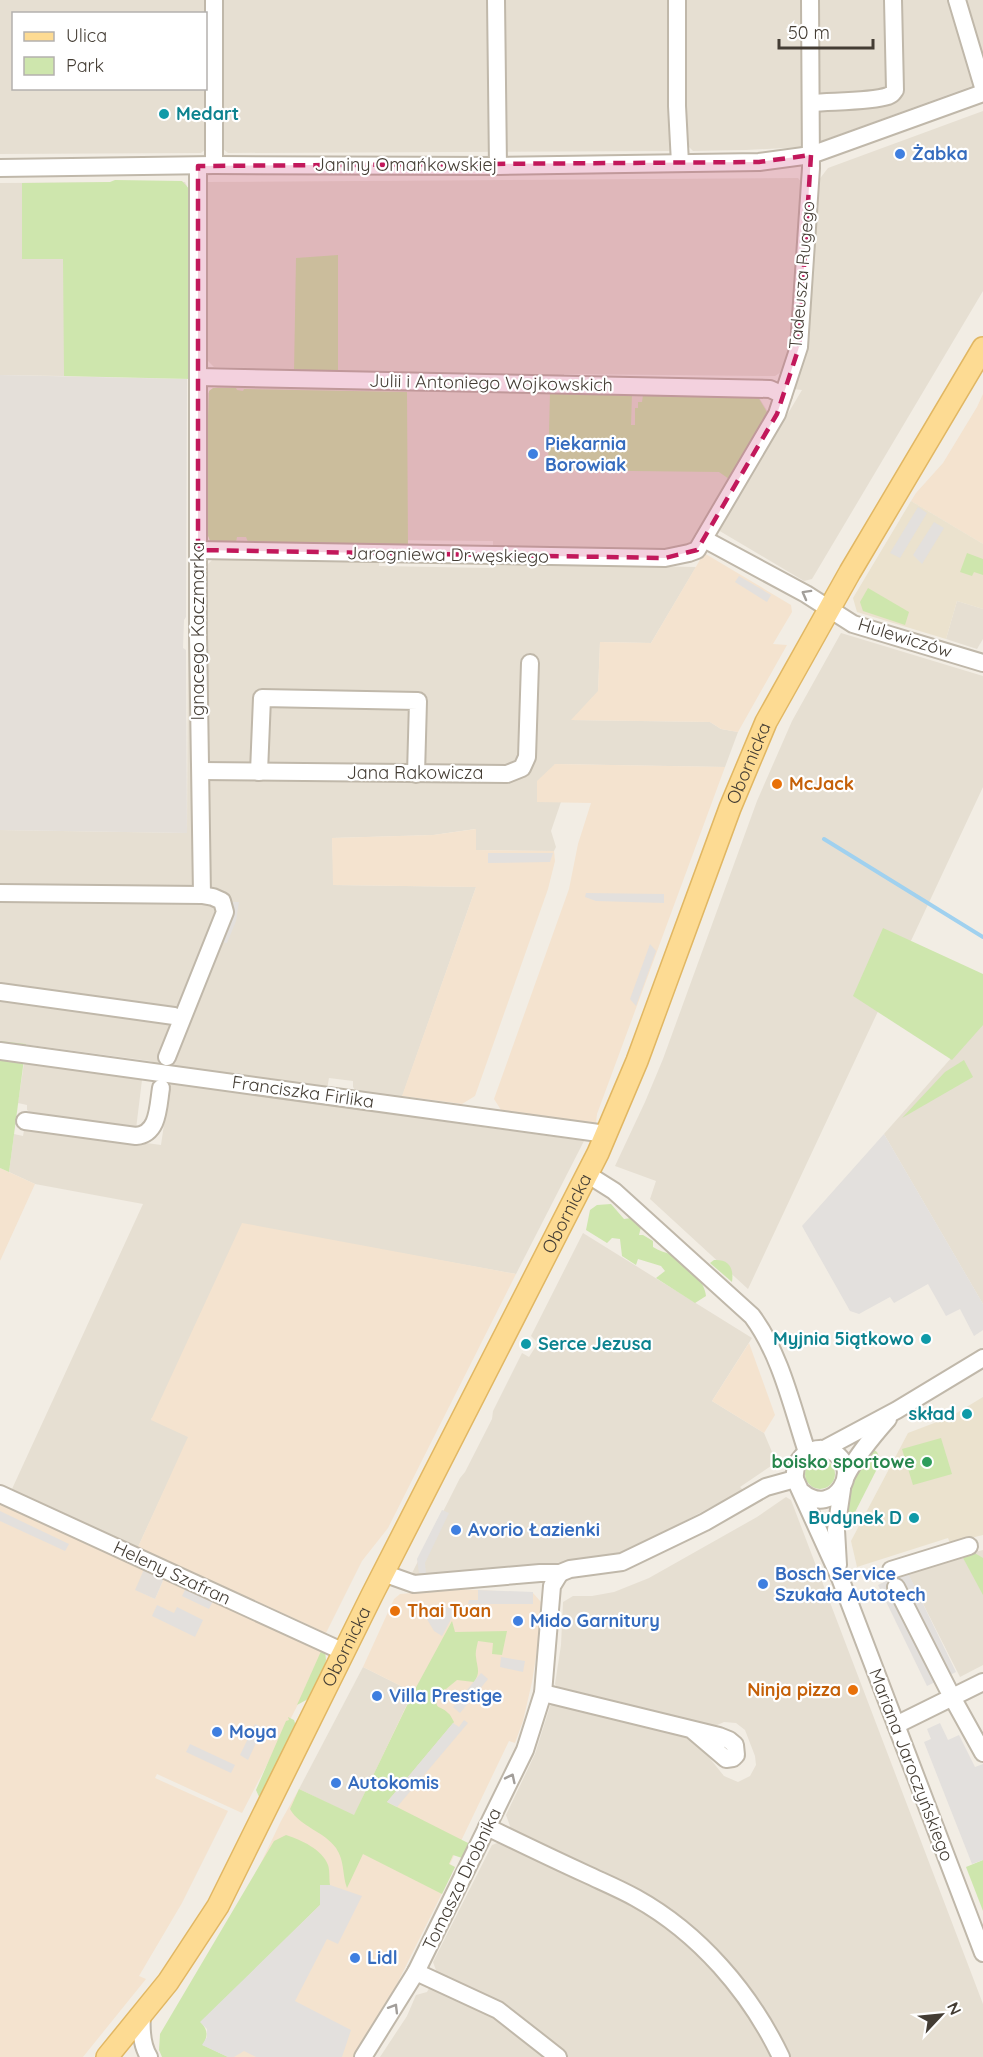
<svg xmlns="http://www.w3.org/2000/svg" width="983" height="2057" viewBox="0 0 983 2057" font-family="Quicksand,sans-serif">
<style>
.residential{fill:#e6dfd2;fill-rule:evenodd}
.commercial{fill:#f4e3cf}
.industrial{fill:#e4dfd9}
.education{fill:#ebe2ce}
.green{fill:#cee6ad}
.parking{fill:#e3e0dd}
.lines{fill:none;stroke-linecap:round;stroke-linejoin:round}
.stream{stroke:#a0d1ef;stroke-width:4}
.minor-casing{stroke:#c0b8aa;stroke-width:20}
.major-casing{stroke:#e1b763;stroke-width:24}
.minor{stroke:#fff;stroke-width:16}
.major{stroke:#fddb93;stroke-width:21}
.oneway{stroke:#a29e9a}
.marked{fill:#c2185b;fill-opacity:0.2;stroke:#c2185b;stroke-width:4.5;stroke-dasharray:12 8;stroke-linejoin:round}
.culture-dot{fill:#0f9aa8;stroke:#fff;stroke-width:2}
.shop-dot{fill:#3f7fe0;stroke:#fff;stroke-width:2}
.food-dot{fill:#e8710a;stroke:#fff;stroke-width:2}
.leisure-dot{fill:#2e9e5b;stroke:#fff;stroke-width:2}
.labels{text-anchor:middle;stroke-width:4.5;stroke-linejoin:round;paint-order:stroke}
.culture-label{font-size:18px;font-weight:bold;fill:#0d838f;stroke:#fff;text-anchor:end}
.shop-label{font-size:18px;font-weight:bold;fill:#366cbe;stroke:#fff;text-anchor:start}
.street-label{font-size:18px;fill:#443d34;stroke:#fff}
.food-label{font-size:18px;font-weight:bold;fill:#c56008;stroke:#fff;text-anchor:start}
.leisure-label{font-size:18px;font-weight:bold;fill:#27864d;stroke:#fff;text-anchor:end}
</style>
<rect width="100%" height="100%" fill="#f2ede4"/>
<!-- residential -->
<g class="residential">
<path d="M0 0H983V82L805 147 746 150 693 151 689 147 668 151 228 153 222 148H207L201 153 0 154ZM14 14H206V88H14Z"/>
<path d="M983 111V291L812 579 804 581 718 530 802 390 793 389 818 181 828 168Z"/>
<path d="M798 178 806 188 795 336 787 368 775 376 564 374V393L758 396 768 412 689 544 681 550 493 546V541L380 540 379 544 214 542 208 536V393L214 388 248 379V368L214 367 208 361V182Z"/>
<path d="M185 182 187 186 188 378 0 375V183Z"/>
<path d="M214 558 379 561V566L493 568V563L696 567 651 643 600 642 598 692 572 720 710 722 721 729 738 732 725 767 555 764 537 802H561L551 831 556 847 554 851 475 850V829L433 835 332 838 334 885 476 887 401 1100 358 1094 353 1087V1081L329 1078 327 1089 167 1067 150 1061 0 1041V830L187 833 188 635H208V564Z"/>
<path d="M957 601 983 609V639L977 649 946 639Z"/>
<path d="M841 633 983 676V787L748 1289 650 1199 656 1181 615 1166 645 1102 663 1059 757 801 792 721Z"/>
<path d="M983 1022V1304L884 1134Z"/>
<path d="M24 1063 142 1080 136 1129 34 1115 27 1110V1105L18 1103Z"/>
<path d="M170 1083 584 1141 516 1274 372 1248 151 1419 189 1437 138 1547 12 1489 143 1204 35 1184 9 1172 14 1134 23 1136 24 1130 32 1127 161 1145Z"/>
<path d="M583 1233 752 1338 712 1401 764 1433 775 1459 774 1464 740 1487 743 1490 619 1556 409 1579 460 1478 465 1472 492 1419 493 1411 522 1353 529 1357 538 1343 531 1336Z"/>
<path d="M786 1497 791 1500 983 2004V2057H380L407 2016 416 1995 427 1992 437 1973 433 1962 492 1845 502 1841 510 1826 506 1815 535 1754 550 1706 557 1702 688 1736 699 1745 724 1776 738 1782 750 1776 756 1765 755 1756 745 1730 736 1723 724 1722 715 1726H705L559 1691 555 1684 561 1645 563 1602 573 1596H592L614 1592 649 1578 757 1517Z"/>
<path d="M983 1550V1665L960 1677 906 1570Z"/>
<path d="M363 1667 413 1692 354 1816 299 1789Z"/>
</g>
<!-- commercial -->
<g class="commercial">
<path d="M983 394V544L911 501 916 493 943 463 977 407Z"/>
<path d="M704 553 791 605 792 612 773 644 787 645 738 732 721 729 710 722 571 720 598 691 600 642 651 643Z"/>
<path d="M555 764 725 767 597 1114 596 1123 501 1110 494 1099 569 889 578 844 591 803 537 802V781Z"/>
<path d="M476 829V850L554 851 555 861 548 889 475 1096 462 1104 402 1096 476 887 333 885 332 838 433 835Z"/>
<path d="M0 1168 35 1184 0 1261Z"/>
<path d="M242 1223 516 1274 388 1528 362 1561 326 1633 138 1547 188 1437 151 1420Z"/>
<path d="M749 1343 775 1415 764 1433 712 1401Z"/>
<path d="M0 1500 145 1567 136 1590 155 1599 165 1576 326 1650 242 1813 157 1774 155 1778 228 1811 182 1903 139 1976 146 1979 83 2057H0Z"/>
<path d="M459 1589 533 1593 541 1602 538 1644 532 1682 523 1721 515 1743 509 1741 450 1864 455 1867 389 2000 353 2057H221L233 1921 281 1821 299 1789 354 1816 413 1692 363 1667 394 1599 400 1594Z"/>
</g>
<!-- industrial -->
<g class="industrial">
<path d="M0 375 187 379 186 617 184 620 183 648 186 650 187 833 0 830Z"/>
<path d="M145 1567 165 1576 155 1599 135 1590Z"/>
</g>
<!-- education -->
<g class="education">
<path d="M911 501 983 544V609L957 601 946 639 857 612 853 598Z"/>
<path d="M983 1397V1535L950 1543 948 1538 857 1567 851 1541 908 1433 950 1417Z"/>
</g>
<!-- green -->
<g class="green">
<path d="M115 180 182 181 191 191V379L64 376 63 259H22V183L110 182Z"/>
<path d="M338 255V372H294L296 258Z"/>
<path d="M236 388 237 390 243 391 244 389 407 392 408 548 349 544 248 542 246 537H237L236 542 210 541 207 533 206 465 209 391 213 388Z"/>
<path d="M550 393 632 394 631 425H635V408H638V402H642L643 395 758 397 768 414 729 479 719 472 548 470Z"/>
<path d="M967 553 983 559V575L974 572 972 576 960 572Z"/>
<path d="M868 588 909 612 905 625 863 611 860 602Z"/>
<path d="M883 928 983 974V1025L952 1060 853 996Z"/>
<path d="M0 1041 26 1044 9 1172 0 1168Z"/>
<path d="M964 1060 973 1077 902 1118 945 1072Z"/>
<path d="M611 1204 624 1219 631 1218 641 1227 639 1235H643L653 1241V1247C659 1251 665 1252 672 1255 685 1260 705 1281 706 1296L695 1303 656 1278 665 1271 661 1266 638 1259 636 1265 622 1256 620 1239 612 1238 607 1243 586 1230 590 1210 597 1205Z"/>
<path d="M714 1260C729 1259 734 1268 732 1282L710 1263Z"/>
<path d="M941 1438 952 1474 913 1485 902 1449Z"/>
<path d="M870 1447 877 1452 881 1461 848 1526 842 1527 850 1486Z"/>
<circle cx="820" cy="1474" r="15"/>
<path d="M973 1552 983 1558V1595L962 1556Z"/>
<path d="M452 1621 455 1632 507 1631 502 1655 492 1654 493 1643 478 1641C477 1646 475 1652 476 1657 477 1668 481 1672 474 1682L457 1680 446 1689 436 1693C436 1713 438 1703 448 1713 451 1715 452 1719 454 1722L387 1802 470 1844 462 1858 453 1855 449 1864 455 1867 442 1894 363 1854 347 1888C342 1875 345 1861 336 1848 324 1831 300 1827 290 1809L299 1789 354 1815 413 1693Z"/>
<path d="M322 1649 325 1651 326 1660 323 1672 308 1699 297 1705Z"/>
<path d="M288 1717 294 1720 296 1726 260 1799 256 1790 286 1721 289 1720Z"/>
<path d="M286 1835C301 1840 322 1849 328 1865 330 1871 329 1879 330 1885H320V1905L201 2022C208 2031 208 2035 203 2045L228 2057H162L159 2050 160 2034 274 1841Z"/>
<path d="M983 1860V1911L966 1867Z"/>
</g>
<!-- parking -->
<g class="parking">
<path d="M918 507 927 513 900 558 890 553Z"/>
<path d="M934 522 944 528 922 564 913 555Z"/>
<path d="M739 576 771 595 767 602 735 582Z"/>
<path d="M488 853H553L550 862 488 863Z"/>
<path d="M586 893 664 894V903L596 901 585 897Z"/>
<path d="M231 902H239L236 921 227 943 219 942 229 919Z"/>
<path d="M650 944 656 951 636 1006 630 999Z"/>
<path d="M884 1134 983 1304V1330L974 1336 960 1309 946 1316 928 1284 894 1303 890 1297 859 1314 850 1311 802 1226Z"/>
<path d="M442 1510 449 1513 425 1563 426 1573H419L417 1559Z"/>
<path d="M0 1511 69 1544 65 1551 0 1521Z"/>
<path d="M907 1571 956 1672 927 1686 878 1585Z"/>
<path d="M186 1588 213 1601 209 1609 182 1596Z"/>
<path d="M478 1590 533 1592V1604H468L469 1600H478Z"/>
<path d="M157 1605 174 1613 177 1607 203 1620 195 1637 152 1616Z"/>
<path d="M421 1606 457 1608 442 1636 434 1631 421 1609Z"/>
<path d="M501 1657 525 1661 523 1672 500 1667Z"/>
<path d="M481 1673 488 1679 460 1713 453 1707Z"/>
<path d="M464 1720 468 1723 397 1807 387 1802 453 1723 459 1727Z"/>
<path d="M940 1723 948 1740 959 1735 975 1767 983 1764V1860L972 1864 924 1742 931 1739 927 1729Z"/>
<path d="M255 1724 263 1728 248 1760 240 1755Z"/>
<path d="M190 1744 235 1765 231 1773 186 1752Z"/>
<path d="M320 1885H330L362 1896 338 1944 327 1939 295 2001 351 2030 342 2057H256L244 2051 234 2057H228L202 2045 207 2037V2029L200 2022 320 1905Z"/>
</g>
<g class="lines">
<!-- stream -->
<path class="stream" d="M824 839 983 937"/>
<!-- minor casing -->
<g class="minor-casing">
<g id="minor">
<path d="M214 0V165"/>
<path d="M496 0 498 166"/>
<path d="M677 0V106L680 163"/>
<path d="M957 0 983 87"/>
<path d="M811 103C832 101 870 102 888 96 893 94 892 94 895 90L893 0"/>
<path d="M198 166V635L202 895"/>
<path d="M0 168 214 165 498 166 759 162 811 155 983 93"/>
<path d="M198 377 770 389 783 395"/>
<path d="M704 539 806 594 853 624 983 663"/>
<path d="M198 550 665 558 689 553 697 550 777 414 799 347 811 168 810 0"/>
<path d="M201 771 507 774 522 768 527 757 530 663"/>
<path d="M259 772 262 698 418 701 416 774"/>
<path d="M0 893 202 895 213 897 222 901 225 912 167 1057"/>
<path d="M0 992 174 1016 181 1019"/>
<path d="M0 1051 606 1134"/>
<path d="M25 1121 136 1136C159 1134 158 1106 161 1088"/>
<path d="M587 1174 614 1191 752 1316C781 1355 792 1407 807 1452"/>
<path d="M824 1449 897 1410 983 1358"/>
<path d="M846 1476C857 1455 872 1437 888 1419"/>
<path d="M802 1492C834 1519 865 1467 831 1451 824 1448 815 1448 808 1452 798 1458 794 1468 795 1479L840 1578 983 1953"/>
<path d="M0 1494 344 1652"/>
<path d="M838 1565 836 1530 842 1489"/>
<path d="M891 1570 969 1546"/>
<path d="M383 1573 414 1584 540 1573H560L570 1569 622 1562 705 1522 766 1487 795 1479"/>
<path d="M896 1587 952 1697 983 1753"/>
<path d="M543 1693 719 1736 729 1740 735 1745 736 1755 733 1758 726 1759 692 1730"/>
<path d="M896 1725 983 1682"/>
<path d="M487 1827C520 1843 553 1859 586 1874 603 1882 620 1889 636 1898 699 1933 750 1992 781 2057"/>
<path d="M416 1972 498 2010 558 2057"/>
<path d="M142 2015C141 2029 141 2044 149 2057"/>
<path d="M363 2057 416 1972 525 1750 543 1693 552 1586 560 1573"/>
</g>
</g>
<!-- major casing -->
<g class="major-casing">
<g id="major">
<path id="s1" d="M107 2057 168 1982 218 1906 372 1595 598 1153 637 1061 730 808 766 722 850 572 983 348"/>
</g>
</g>
<!-- minor -->
<use href="#minor" class="minor"/>
<!-- major -->
<use href="#major" class="major"/>
</g>
<!-- one-way arrows -->
<defs><path id="oneway-chevron" d="M-2-3.5L2.5 0L-2 3.5" fill="none" stroke-width="1.6" stroke-linecap="round" stroke-linejoin="round" transform="scale(1.5)"/></defs>
<g class="oneway">
<use href="#oneway-chevron" transform="translate(806 594) rotate(-151)"/>
<use href="#oneway-chevron" transform="translate(511 1778) rotate(-64)"/>
<use href="#oneway-chevron" transform="translate(394 2008) rotate(-59)"/>
</g>
<!-- marked area -->
<path class="marked" d="M811 155 799 347 777 414 697 550 665 558 198 550V166L759 162Z"/>
<!-- markers -->
<g class="culture-dot">
<circle cx="164" cy="114" r="6"/>
<circle cx="926" cy="1339" r="6"/>
<circle cx="526" cy="1344" r="6"/>
<circle cx="967" cy="1414" r="6"/>
<circle cx="914" cy="1518" r="6"/>
</g>
<g class="shop-dot">
<circle cx="900" cy="154" r="6"/>
<circle cx="533" cy="454" r="6"/>
<circle cx="456" cy="1530" r="6"/>
<circle cx="763" cy="1584" r="6"/>
<circle cx="518" cy="1621" r="6"/>
<circle cx="377" cy="1696" r="6"/>
<circle cx="217" cy="1732" r="6"/>
<circle cx="336" cy="1783" r="6"/>
<circle cx="355" cy="1958" r="6"/>
</g>
<g class="food-dot">
<circle cx="777" cy="784" r="6"/>
<circle cx="395" cy="1611" r="6"/>
<circle cx="853" cy="1690" r="6"/>
</g>
<circle class="leisure-dot" cx="927" cy="1462" r="6"/>
<g class="labels">
<!-- culture labels -->
<g class="culture-label">
<text x="176" y="120" text-anchor="start">Medart</text>
<text x="914" y="1345">Myjnia 5iątkowo</text>
<text x="538" y="1350" text-anchor="start">Serce Jezusa</text>
<text x="955" y="1420">skład</text>
<text x="902" y="1524">Budynek D</text>
</g>
<!-- shop labels -->
<g class="shop-label">
<text x="912" y="160">Żabka</text>
<text x="545" y="450">Piekarnia<tspan x="545" dy="21">Borowiak</tspan></text>
<text x="468" y="1536">Avorio Łazienki</text>
<text x="775" y="1580">Bosch Service<tspan x="775" dy="21">Szukała Autotech</tspan></text>
<text x="530" y="1627">Mido Garnitury</text>
<text x="389" y="1702">Villa Prestige</text>
<text x="229" y="1738">Moya</text>
<text x="348" y="1789">Autokomis</text>
<text x="367" y="1964">Lidl</text>
</g>
<!-- street labels -->
<g class="street-label">
<text x="406" y="171">Janiny Omańkowskiej</text>
<text transform="translate(802 275) rotate(-85)" y="6">Tadeusza Rugego</text>
<text transform="translate(491 383) rotate(1)" y="6">Julii i Antoniego Wojkowskich</text>
<text transform="translate(448 555) rotate(1)" y="6">Jarogniewa Drwęskiego</text>
<text transform="translate(198 631) rotate(-90)" y="6">Ignacego Kaczmarka</text>
<text transform="translate(905 638) rotate(17)" y="6">Hulewiczów</text>
<text dy="6" stroke="none"><textPath href="#s1" startOffset="1449">Obornicka</textPath></text>
<text x="415" y="779">Jana Rakowicza</text>
<text transform="translate(303 1092) rotate(8)" y="6">Franciszka Firlika</text>
<text dy="6" stroke="none"><textPath href="#s1" startOffset="963">Obornicka</textPath></text>
<text transform="translate(172 1573) rotate(25)" y="6">Heleny Szafran</text>
<text dy="6" stroke="none"><textPath href="#s1" startOffset="477">Obornicka</textPath></text>
<text transform="translate(911 1765) rotate(69)" y="6">Mariana Jaroczyńskiego</text>
<text transform="translate(462 1879) rotate(-64)" y="6">Tomasza Drobnika</text>
</g>
<!-- food labels -->
<g class="food-label">
<text x="789" y="790">McJack</text>
<text x="407" y="1617">Thai Tuan</text>
<text x="841" y="1696" text-anchor="end">Ninja pizza</text>
</g>
<!-- leisure labels -->
<g class="leisure-label">
<text x="915" y="1468">boisko sportowe</text>
</g>
</g>
<!-- legend -->
<rect x="12" y="12" width="195" height="78" fill="#ffffff" stroke="#b4b1ae" stroke-width="1.5"/>
<rect x="24" y="32" width="30" height="9" fill="#fddb93" stroke="#b4b1ae" stroke-width="1.5"/>
<text x="66" y="42" font-size="18" fill="#443d34">Ulica</text>
<rect x="24" y="57" width="30" height="18" fill="#cee6ad" stroke="#b4b1ae" stroke-width="1.5"/>
<text x="66" y="72" font-size="18" fill="#443d34">Park</text>
<!-- north arrow -->
<g transform="translate(941 2015) rotate(64)" stroke="#ffffff" stroke-width="4.5" paint-order="stroke">
<path d="M0-4.5L10 22L0 15L-10 22Z" fill="#443d34"/>
<text y="-9" font-size="16" font-weight="bold" text-anchor="middle" fill="#443d34">N</text>
</g>
<!-- scale -->
<path d="M779 39v9h94v-9" fill="none" stroke="#443d34" stroke-width="3"/>
<text x="788" y="39" font-size="18" fill="#443d34" stroke="#ffffff" stroke-width="4.5" paint-order="stroke">50 m</text>
</svg>
